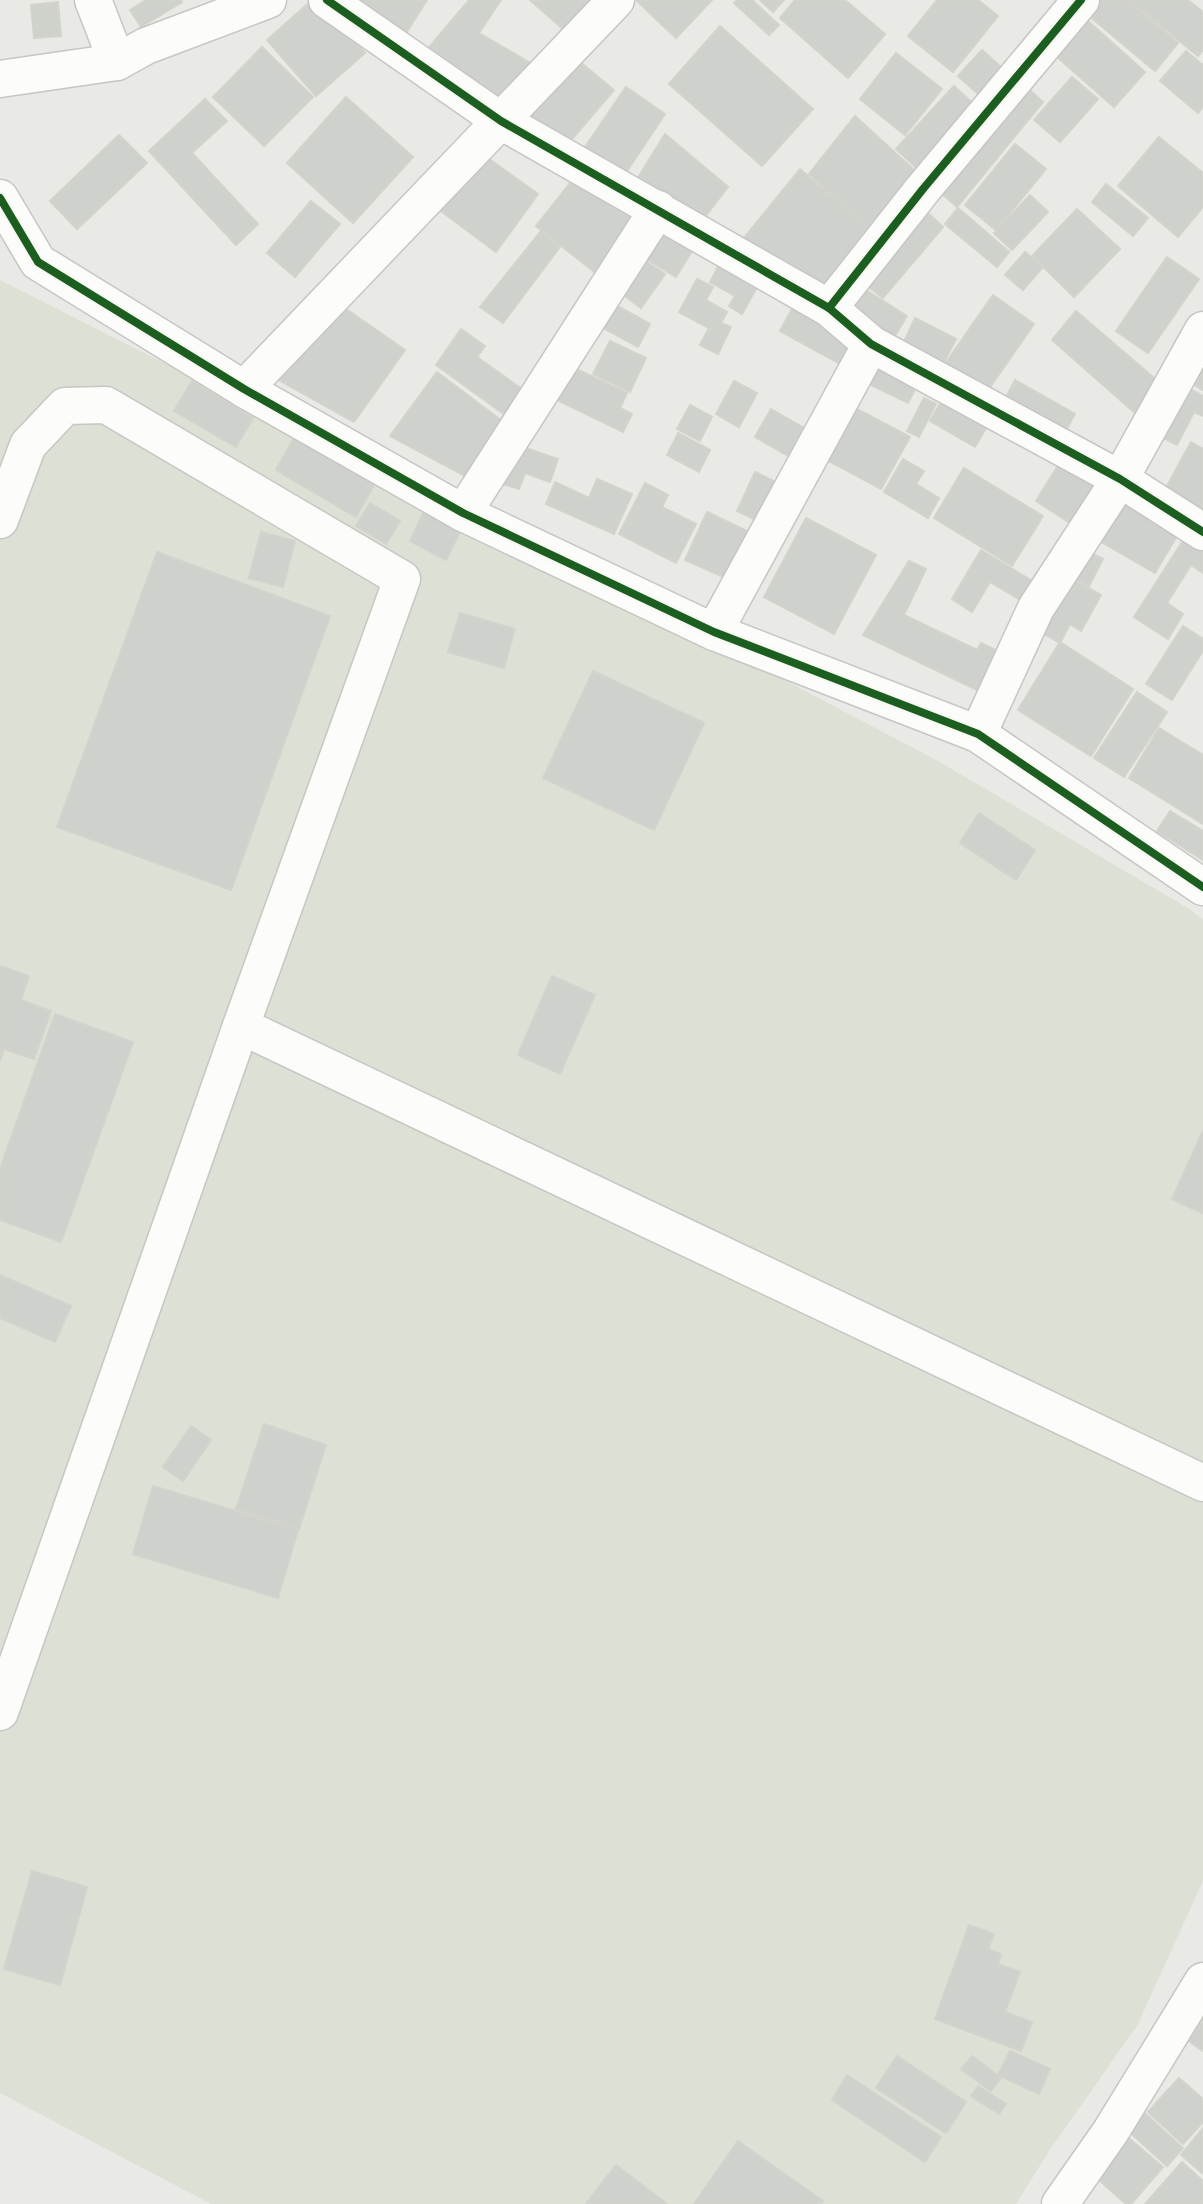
<svg xmlns="http://www.w3.org/2000/svg" width="1203" height="2204" viewBox="0 0 1203 2204" font-family="'Nunito Sans',sans-serif">
<style>
.built{fill:#dce0d5}
.building{fill:#cfd1cc;stroke:#d2d3cd;stroke-width:2}
.lines{fill:none;stroke-linecap:round;stroke-linejoin:round}
.minor-casing{stroke:#c5c7c2;stroke-width:39}
.minor{stroke:#fcfcfb;stroke-width:36}
.cycleway-casing{stroke:#f8f9f3;stroke-width:13}
.cycleway{stroke:#1b5e20;stroke-width:8}
</style>
<rect width="100%" height="100%" fill="#e9eae5"/>
<!-- built -->
<path class="built" d="M0 280 636 602 938 761 1191 910 1203 920V1881L1137 2026 1051 2148 1016 2204H211L0 2093Z"/>
<!-- building -->
<g class="building">
<path d="M146 0H181L182 2 141 27 130 10Z"/>
<path d="M312 0H319L365 53 316 96 267 40Z"/>
<path d="M350 0H427L404 36Z"/>
<path d="M469 0H501L479 33 539 68 509 106 425 52Z"/>
<path d="M530 0H600L570 35Z"/>
<path d="M636 0H712L676 38Z"/>
<path d="M737 0H752L779 25 769 35 734 3Z"/>
<path d="M760 0H784L773 12Z"/>
<path d="M795 0H845L885 34 848 78 780 18Z"/>
<path d="M937 0H978L998 16 953 72 908 36Z"/>
<path d="M1101 0H1127L1178 43 1155 71 1088 15Z"/>
<path d="M1129 0H1188L1203 12V50L1198 56Z"/>
<path d="M58 2 61 36 34 38 31 5Z"/>
<path d="M1088 21 1145 72 1114 107 1057 57Z"/>
<path d="M720 26 813 109 762 166 669 84Z"/>
<path d="M262 47 313 97 264 146 213 97Z"/>
<path d="M982 50 1010 75 986 101 958 76Z"/>
<path d="M1186 51 1203 65V107L1198 113 1160 81Z"/>
<path d="M568 52 614 90 566 146 521 107Z"/>
<path d="M896 53 942 89 905 135 860 99Z"/>
<path d="M1072 77 1098 99 1060 142 1034 120Z"/>
<path d="M1019 80 1043 102 957 207 931 184Z"/>
<path d="M954 86 984 114 925 176 896 149Z"/>
<path d="M626 87 665 114 623 177 583 150Z"/>
<path d="M346 97 413 157 353 223 287 163Z"/>
<path d="M205 99 227 121 192 153 258 224 236 245 149 151Z"/>
<path d="M855 116 925 180 876 235 809 174Z"/>
<path d="M665 134 728 187 701 222 634 184Z"/>
<path d="M119 135 147 163 77 229 50 201Z"/>
<path d="M1159 137 1203 173V207L1178 237 1118 186Z"/>
<path d="M1015 144 1046 169 996 230 965 205Z"/>
<path d="M478 151 538 194 496 252 437 208Z"/>
<path d="M800 169 877 236 826 301 739 244Z"/>
<path d="M578 173 649 218 602 278 536 226Z"/>
<path d="M1106 184 1148 218 1133 236 1092 202Z"/>
<path d="M1030 195 1048 212 1012 250 994 233Z"/>
<path d="M311 201 340 224 295 277 267 253Z"/>
<path d="M958 208 1009 252 997 267 945 224Z"/>
<path d="M1077 209 1120 249 1074 297 1032 256Z"/>
<path d="M928 213 943 227 883 298 866 285Z"/>
<path d="M656 227 693 249 676 277 640 255Z"/>
<path d="M541 231 560 247 503 323 480 307Z"/>
<path d="M1025 252 1043 267 1023 290 1005 275Z"/>
<path d="M1167 257 1199 279 1148 353 1116 331Z"/>
<path d="M644 260 665 274 641 308 621 293Z"/>
<path d="M721 261 760 282 742 314 729 306 735 296 710 282Z"/>
<path d="M697 279 713 287 706 300 727 312 721 323 731 327 718 354 700 345 709 328 679 312Z"/>
<path d="M861 287 907 316 893 339 846 311Z"/>
<path d="M993 295 1034 324 986 393 945 364Z"/>
<path d="M336 302 405 350 354 422 268 374Z"/>
<path d="M610 302 650 324 638 347 598 325Z"/>
<path d="M793 307 856 341 842 365 780 331Z"/>
<path d="M1076 311 1160 383 1135 413 1052 340Z"/>
<path d="M915 318 956 339 943 364 903 344Z"/>
<path d="M461 329 485 346 477 357 526 392 508 417 436 365Z"/>
<path d="M610 341 646 358 630 392 593 374Z"/>
<path d="M1203 352V390L1187 380Z"/>
<path d="M877 359 920 380 908 403 865 382Z"/>
<path d="M568 365 627 393 620 408 632 414 623 432 553 398Z"/>
<path d="M437 372 506 424 476 482 390 436Z"/>
<path d="M1015 380 1075 414 1064 434 1004 401Z"/>
<path d="M192 381 253 418 236 447 174 411Z"/>
<path d="M734 381 757 393 739 427 716 414Z"/>
<path d="M1182 385 1203 396V416L1194 412 1177 445 1156 434Z"/>
<path d="M945 395 990 421 975 447 930 421Z"/>
<path d="M924 398 936 404 919 437 907 431Z"/>
<path d="M690 405 712 417 700 441 677 429Z"/>
<path d="M855 408 910 437 881 489 827 460Z"/>
<path d="M771 409 806 429 790 457 755 437Z"/>
<path d="M678 433 710 450 699 472 667 455Z"/>
<path d="M294 438 374 485 356 517 276 470Z"/>
<path d="M1191 442 1203 449V517L1162 495Z"/>
<path d="M516 445 558 459 550 482 525 473 519 489 503 484Z"/>
<path d="M1064 456 1104 481 1075 526 1036 501Z"/>
<path d="M903 459 924 471 916 484 939 498 928 518 884 492Z"/>
<path d="M964 468 1043 516 1012 566 934 518Z"/>
<path d="M755 472 776 482 758 521 737 511Z"/>
<path d="M597 479 632 494 614 534 546 504 555 482 589 498Z"/>
<path d="M645 483 668 495 662 507 696 524 676 563 619 534Z"/>
<path d="M1114 491 1181 529 1155 573 1089 535Z"/>
<path d="M370 503 400 521 386 544 356 526Z"/>
<path d="M424 511 461 530 446 560 410 541Z"/>
<path d="M707 512 749 532 728 579 685 560Z"/>
<path d="M806 518 876 555 834 634 764 597Z"/>
<path d="M261 532 295 541 283 587 249 578Z"/>
<path d="M1186 536 1203 546V573L1191 565 1167 603 1183 614 1168 639 1134 617Z"/>
<path d="M1078 546 1103 559 1089 586 1064 572Z"/>
<path d="M981 550 1039 585 1027 604 990 582 972 612 952 599Z"/>
<path d="M157 552 330 616 231 890 57 827Z"/>
<path d="M909 561 926 569 904 615 977 650 981 643 1002 653 983 693 863 635Z"/>
<path d="M1066 576 1101 595 1081 631 1070 624 1060 643 1036 629Z"/>
<path d="M460 613 515 629 504 668 448 652Z"/>
<path d="M1183 626 1203 639V651L1172 700 1146 684Z"/>
<path d="M1060 642 1133 689 1091 756 1018 710Z"/>
<path d="M593 671 704 723 654 830 543 778Z"/>
<path d="M1137 692 1167 712 1124 777 1094 758Z"/>
<path d="M1159 728 1203 755V824L1129 778Z"/>
<path d="M1170 811 1203 831V860L1157 831Z"/>
<path d="M979 813 1035 850 1016 880 960 843Z"/>
<path d="M0 966 29 976 21 1000 51 1011 34 1059 4 1049 0 1061Z"/>
<path d="M552 976 595 995 560 1074 518 1055Z"/>
<path d="M55 1014 133 1042 61 1242 0 1220V1169Z"/>
<path d="M1203 1131V1210L1202 1213 1172 1199Z"/>
<path d="M0 1275 71 1306 55 1342 0 1318Z"/>
<path d="M264 1424 326 1445 299 1529 236 1509Z"/>
<path d="M191 1426 211 1440 183 1481 163 1467Z"/>
<path d="M153 1486 298 1530 278 1598 133 1554Z"/>
<path d="M32 1871 87 1887 60 1985 4 1969Z"/>
<path d="M969 1925 994 1934 988 1949 1001 1954 998 1964 1020 1972 1005 2012 1032 2022 1021 2051 935 2019Z"/>
<path d="M1203 2020V2051L1189 2041Z"/>
<path d="M1010 2051 1050 2069 1039 2094 998 2075Z"/>
<path d="M897 2056 966 2102 946 2133 876 2088Z"/>
<path d="M972 2056 1001 2078 991 2091 961 2069Z"/>
<path d="M847 2075 941 2137 925 2162 832 2100Z"/>
<path d="M1179 2078 1203 2099V2122L1183 2144 1148 2112Z"/>
<path d="M978 2086 1006 2104 999 2114 971 2096Z"/>
<path d="M1140 2109 1183 2148 1167 2166 1124 2127Z"/>
<path d="M1203 2128V2174L1181 2155Z"/>
<path d="M1124 2134 1163 2167 1131 2204H1126L1090 2172Z"/>
<path d="M738 2141 823 2201 821 2204H694Z"/>
<path d="M1182 2162 1203 2181V2204H1145Z"/>
<path d="M616 2165 667 2204H586Z"/>
</g>
<g class="lines">
<!-- minor casing -->
<g class="minor-casing">
<g id="minor">
<path d="M93 0 117 62"/>
<path d="M327 0 501 121 829 308 871 344 1120 479 1203 532"/>
<path d="M0 79 117 62 146 46 268 0"/>
<path d="M0 198 38 262 244 389 463 513 714 632 978 734 1203 887"/>
<path d="M829 308 923 189 1081 0"/>
<path d="M244 389 616 0"/>
<path d="M463 513 658 209"/>
<path d="M0 520 28 445 65 406 106 405 402 579 241 1026 0 1712"/>
<path d="M714 632 871 344"/>
<path d="M978 734 1036 608 1120 479 1203 330"/>
<path d="M241 1026 1203 1483"/>
<path d="M1060 2204 1111 2131 1203 1981"/>
</g>
</g>
<!-- minor -->
<use href="#minor" class="minor"/>
<!-- cycleway casing -->
<g class="cycleway-casing">
<g id="cycleway">
<path d="M327 0 501 121 829 308 871 344 1120 479 1203 532"/>
<path d="M0 198 38 262 244 389 463 513 714 632 978 734 1203 887"/>
<path d="M829 308 923 189 1081 0"/>
</g>
</g>
<!-- cycleway -->
<use href="#cycleway" class="cycleway"/>
</g>
</svg>
